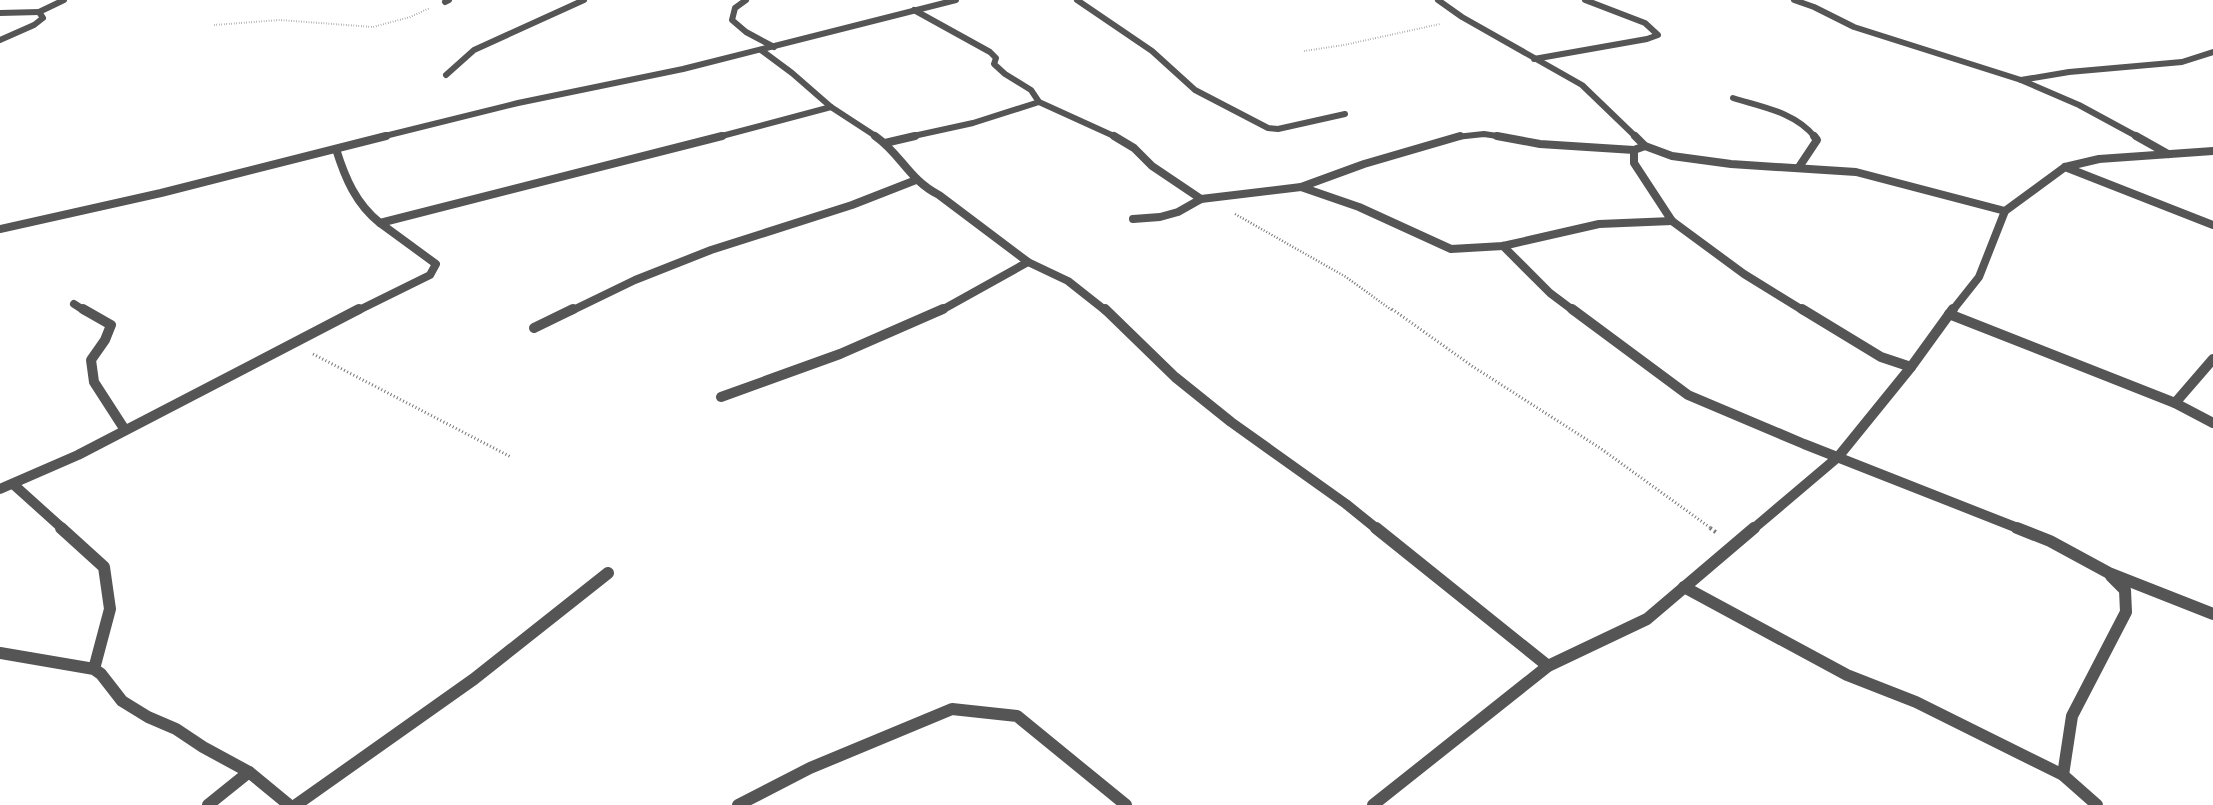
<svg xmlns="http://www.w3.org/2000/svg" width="2213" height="805" viewBox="0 0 2213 805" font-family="'Varela Round',sans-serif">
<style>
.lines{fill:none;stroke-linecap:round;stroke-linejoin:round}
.path-far3{stroke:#777;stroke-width:2;stroke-dasharray:0.5 2;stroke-linecap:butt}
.path-far2{stroke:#777;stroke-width:2.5;stroke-dasharray:1 2;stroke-linecap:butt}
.path-far1{stroke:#777;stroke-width:3;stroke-dasharray:1 2.5;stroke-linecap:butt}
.path{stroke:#777;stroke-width:4;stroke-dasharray:2 3;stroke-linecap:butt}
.minor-far3{stroke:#555;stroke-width:6}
.minor-far2{stroke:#555;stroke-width:8}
.minor-far1{stroke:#555;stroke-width:10}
.minor{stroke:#555;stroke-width:12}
</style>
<rect width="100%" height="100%" fill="#fff"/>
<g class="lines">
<!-- path-far3 -->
<g class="path-far3">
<path d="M214 25 280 20 373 27 410 17 430 8"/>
<path d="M1304 51 1344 45 1440 24"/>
</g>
<!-- path-far2 -->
<path class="path-far2" d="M1235 214 1346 277 1393 311"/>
<!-- path-far1 -->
<g class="path-far1">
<path d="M1392 309 1472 366 1600 448 1712 529"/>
<path d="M313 354 511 457"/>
</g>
<!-- path -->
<path class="path" d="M1710 528 1717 533"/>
<!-- minor-far3 -->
<g class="minor-far3">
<path d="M746 0 735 8 732 20 746 32 774 47"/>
<path d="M1077 0 1152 51 1195 90 1268 128 1278 129 1345 114"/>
<path d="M1438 0 1462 17 1582 85 1636 137"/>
<path d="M1794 0 1814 7 1854 27 2021 80 2079 105 2138 137"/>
<path d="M445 2 449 0"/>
<path d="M914 10 990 52 996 58 994 64 1005 74 1031 90 1039 102 1116 137"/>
<path d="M0 13 39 12"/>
<path d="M0 40 34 25 43 18 39 12 64 0"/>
<path d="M761 50 792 73 831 107 877 137"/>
<path d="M1534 59 1647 39 1658 35 1645 23 1585 0"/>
<path d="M446 75 474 50 584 0"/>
<path d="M2021 80 2069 72 2182 62 2213 52"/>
<path d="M1733 98C1762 107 1795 112 1815 137"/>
<path d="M381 137 518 103 683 69 956 0"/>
<path d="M718 137 831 107"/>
<path d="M909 137 973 123 1039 102"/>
<path d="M1456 137 1484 134 1504 137"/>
</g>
<!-- minor-far2 -->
<g class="minor-far2">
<path d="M875 136C901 154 909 180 939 195L1028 262"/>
<path d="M1114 136 1134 148 1152 166 1201 199"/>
<path d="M1497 136 1540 144 1634 150 1645 146"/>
<path d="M1635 136 1645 146 1672 156 1731 164 1856 172 2005 211"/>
<path d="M2136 136 2168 154"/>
<path d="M885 143 915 136"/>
<path d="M336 149C345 178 356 204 380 223L722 136"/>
<path d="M1634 150V163L1672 221 1744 274 1804 311"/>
<path d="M1799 167 1817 140 1814 136"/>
<path d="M2065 167 2213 225"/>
<path d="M1301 187 1359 207 1451 249 1503 246 1599 224 1672 221"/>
<path d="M1133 219 1160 217 1178 212 1201 199 1301 187 1364 164 1460 136"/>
<path d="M0 229 161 193 386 136"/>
<path d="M1503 246 1550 293 1574 311"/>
<path d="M74 304 85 311"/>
<path d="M357 311 430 275 436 264 380 223"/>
<path d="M571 311 635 280 711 250 852 205 916 180"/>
<path d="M940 311 1028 262 1068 281 1106 311"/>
<path d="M1952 311 1979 277 2005 211 2065 167 2099 159 2213 151"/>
</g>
<!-- minor-far1 -->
<g class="minor-far1">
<path d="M83 309 111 325 105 340 91 360 94 382 125 430"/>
<path d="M1105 309 1175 377 1231 422 1346 504 1377 529"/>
<path d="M1572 309 1688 395 1804 444 2020 529"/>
<path d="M1802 309 1881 357 1911 367"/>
<path d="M1949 314 2175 403 2213 423"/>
<path d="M534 328 573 309"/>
<path d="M721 397 840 354 943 309"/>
<path d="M2175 403 2213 359"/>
<path d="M13 484 63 529"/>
<path d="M0 489 78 455 359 309"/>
<path d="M1753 529 1838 457 1911 367 1953 309"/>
</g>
<!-- minor -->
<g class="minor">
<path d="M61 528 104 567 110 609 94 669"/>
<path d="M1376 528 1548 666"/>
<path d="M2017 528 2050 541 2109 573 2213 614"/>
<path d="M1684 587 1847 675 1916 702 2063 775 2097 805"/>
<path d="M0 653 94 669 101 674 122 701 148 717 176 729 203 747 249 772 289 805"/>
<path d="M2063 775 2072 716 2126 612 2125 590 2111 576"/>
<path d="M208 805 249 772"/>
<path d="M296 805 474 679 608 573"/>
<path d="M738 805 810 768 952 709 1017 716 1126 805"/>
<path d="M1373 805 1548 666 1647 619 1754 528"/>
</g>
</g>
</svg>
